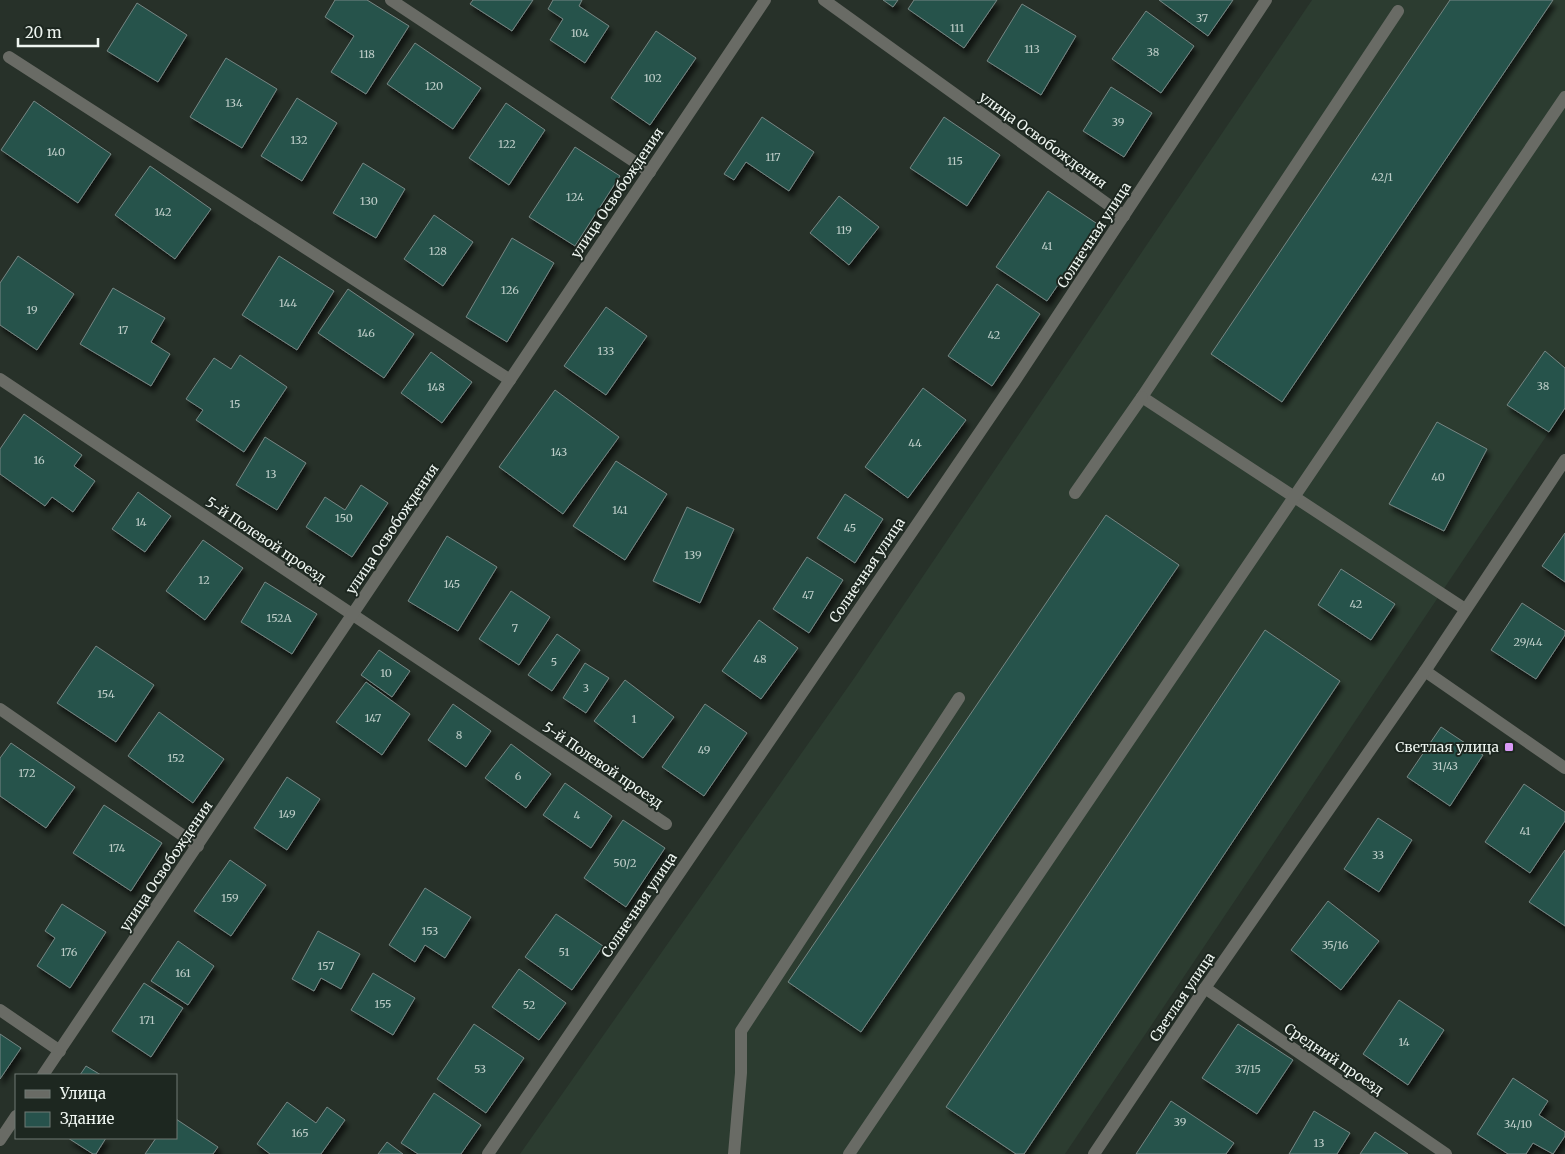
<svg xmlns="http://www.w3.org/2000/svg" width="1565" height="1154" viewBox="0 0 1565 1154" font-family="Merriweather,serif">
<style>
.built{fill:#2c3c30}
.building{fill:#27524c;stroke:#768683;filter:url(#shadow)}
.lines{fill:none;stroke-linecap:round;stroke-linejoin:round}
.minor{stroke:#696b65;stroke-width:12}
.poi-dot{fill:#da9af6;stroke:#1d2720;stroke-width:2}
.labels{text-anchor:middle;stroke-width:4;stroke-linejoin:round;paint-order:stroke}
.number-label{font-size:11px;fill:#bdcdc8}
.street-label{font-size:14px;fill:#eff6f1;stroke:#1d2720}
.poi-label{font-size:14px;fill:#eff6f1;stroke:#1d2720;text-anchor:end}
</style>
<defs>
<filter id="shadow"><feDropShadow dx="3" dy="5.5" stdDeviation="2.5" flood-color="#0009"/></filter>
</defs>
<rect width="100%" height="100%" fill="#273129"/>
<!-- built -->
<path class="built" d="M1312 0H1565V408L1065 1154H520L855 677Z"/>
<!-- building -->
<g class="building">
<path d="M335 0H367L409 26 366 94 331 72 354 36 325 17Z"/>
<path d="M473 0H533L512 31 470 4Z"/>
<path d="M553 0H582L579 6 609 26 585 63 550 40 563 19 548 9Z"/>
<path d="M883 0H898L893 7Z"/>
<path d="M914 0H997L964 48 908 9Z"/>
<path d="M1159 0H1233L1208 36Z"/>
<path d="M1450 0H1553L1282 402 1211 354Z"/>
<path d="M137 3 187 35 158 82 107 51Z"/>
<path d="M1022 4 1076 36 1041 95 987 61Z"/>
<path d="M1146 11 1194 46 1161 93 1112 59Z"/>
<path d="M656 31 696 58 650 125 611 98Z"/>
<path d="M415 43 481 88 453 129 387 84Z"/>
<path d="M226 58 277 89 242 148 190 117Z"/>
<path d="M1111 87 1152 113 1124 157 1083 131Z"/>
<path d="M297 98 337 123 302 181 261 156Z"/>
<path d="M34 101 111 154 78 203 1 150Z"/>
<path d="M506 103 545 130 509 185 469 158Z"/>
<path d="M762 117 814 152 789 191 746 162 734 180 724 174Z"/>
<path d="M944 117 1000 155 967 206 910 168Z"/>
<path d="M575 147 620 176 575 246 529 217Z"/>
<path d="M363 163 405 189 376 238 333 213Z"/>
<path d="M150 166 211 209 175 259 115 215Z"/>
<path d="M1048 191 1099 225 1047 301 996 267Z"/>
<path d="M839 196 879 227 849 265 810 233Z"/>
<path d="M434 215 473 242 443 286 404 259Z"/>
<path d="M512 238 554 263 507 342 466 317Z"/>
<path d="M18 256 74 294 37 350 0 325V283Z"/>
<path d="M279 256 334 291 297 350 242 315Z"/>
<path d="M997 284 1040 314 992 386 948 356Z"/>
<path d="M113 288 165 318 151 342 170 354 151 386 80 344Z"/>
<path d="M348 289 414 334 384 378 318 333Z"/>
<path d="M606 307 647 336 606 395 564 366Z"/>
<path d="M1545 351 1565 368V408L1549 432 1507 405Z"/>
<path d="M431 352 472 382 442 423 401 393Z"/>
<path d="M240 355 287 387 244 452 196 420 203 410 186 399 214 358 231 369Z"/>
<path d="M923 388 966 420 908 498 865 467Z"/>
<path d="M555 390 619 437 563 514 499 467Z"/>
<path d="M24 414 82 455 74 466 95 481 73 512 52 497 45 506 0 474V449Z"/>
<path d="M1437 422 1487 449 1444 531 1389 504Z"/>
<path d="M265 437 306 463 277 510 236 485Z"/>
<path d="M616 461 667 494 625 560 573 526Z"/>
<path d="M361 485 388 503 352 557 306 527 325 497 345 510Z"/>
<path d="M138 492 171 516 145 552 112 529Z"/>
<path d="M845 494 883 519 855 563 817 538Z"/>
<path d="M687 507 734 529 700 603 653 581Z"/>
<path d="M1106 515 1179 565 861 1032 788 982Z"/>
<path d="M1565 533V582L1542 566Z"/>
<path d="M447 536 497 567 458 631 408 601Z"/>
<path d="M203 540 243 568 205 620 166 591Z"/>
<path d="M807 557 843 580 809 633 773 609Z"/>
<path d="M1341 569 1395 604 1371 640 1318 605Z"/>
<path d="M265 582 317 614 292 654 241 622Z"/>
<path d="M511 591 550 617 519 665 479 639Z"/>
<path d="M1522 603 1565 631V635L1536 679 1491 650Z"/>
<path d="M759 620 798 648 761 699 722 671Z"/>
<path d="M1265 630 1340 681 1024 1154H1016L946 1107Z"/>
<path d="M557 634 580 650 552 691 528 675Z"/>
<path d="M96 646 154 685 116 742 57 703Z"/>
<path d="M379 650 410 671 392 697 361 675Z"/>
<path d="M585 663 609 678 586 713 563 698Z"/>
<path d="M625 680 674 717 643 758 594 721Z"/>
<path d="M366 682 410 714 382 755 336 722Z"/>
<path d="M453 704 491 731 466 767 428 740Z"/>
<path d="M705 704 747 733 704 796 662 767Z"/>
<path d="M159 712 224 759 193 803 128 756Z"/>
<path d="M1441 727 1483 755 1450 806 1407 777Z"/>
<path d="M11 743 75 787 46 828 0 796V758Z"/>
<path d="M511 744 551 774 526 808 485 778Z"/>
<path d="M287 777 320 799 287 850 254 828Z"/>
<path d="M565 783 612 816 591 848 543 815Z"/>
<path d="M1524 784 1565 812V821L1530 873 1485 842Z"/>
<path d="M104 805 162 843 131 891 73 853Z"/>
<path d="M1378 818 1412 840 1379 892 1344 869Z"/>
<path d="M623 820 665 848 626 907 584 878Z"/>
<path d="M1565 850V926L1529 902Z"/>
<path d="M230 860 266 885 231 936 194 911Z"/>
<path d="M425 888 471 917 445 958 425 945 415 962 389 945Z"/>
<path d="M1328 901 1379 941 1341 990 1291 950Z"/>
<path d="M62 904 106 932 70 988 37 966 55 938 45 931Z"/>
<path d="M556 914 603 946 572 990 525 957Z"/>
<path d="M318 931 360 954 341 989 321 978 314 991 292 979Z"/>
<path d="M178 941 214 966 188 1005 151 981Z"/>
<path d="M519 969 566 1003 539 1040 492 1007Z"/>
<path d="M373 973 415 998 393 1035 351 1010Z"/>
<path d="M144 983 183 1008 151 1057 112 1031Z"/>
<path d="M1399 1000 1444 1030 1408 1085 1363 1054Z"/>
<path d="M474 1024 524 1058 486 1113 437 1079Z"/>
<path d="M1238 1024 1293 1060 1257 1114 1202 1078Z"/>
<path d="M0 1034 21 1048 0 1079Z"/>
<path d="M86 1066 101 1075H80Z"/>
<path d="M1513 1078 1548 1101 1539 1115 1565 1132V1136L1553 1154 1533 1143 1526 1154H1508L1477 1134Z"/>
<path d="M434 1093 481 1125 461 1154H418L401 1143Z"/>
<path d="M1171 1101 1234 1143 1226 1154H1136Z"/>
<path d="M287 1102 316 1123 327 1107 345 1120 321 1154H270L257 1144Z"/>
<path d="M1314 1111 1350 1133 1337 1154H1289Z"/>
<path d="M176 1119 218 1147 213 1154H145L156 1138H176Z"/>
<path d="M1375 1132 1408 1154H1360Z"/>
<path d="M68 1138H106L96 1154H93Z"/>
<path d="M387 1142 403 1154H378Z"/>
</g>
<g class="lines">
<!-- minor -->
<g class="minor">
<path d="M391 0 650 172"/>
<path d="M824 0 1124 216"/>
<path d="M1398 11 1142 397 1465 609"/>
<path d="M9 57 510 380"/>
<path d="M0 379 666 824"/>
<path d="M1075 493 1142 397"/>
<path d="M1425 671 1565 768"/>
<path d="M0 709 198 846"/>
<path d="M1205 988 1446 1154"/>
<path d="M0 1010 60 1051"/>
<path d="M43 1075 765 0"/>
<path d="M0 1140 16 1116"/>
<path d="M488 1154 1014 382 1266 0"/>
<path d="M734 1154 741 1073V1031L959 698"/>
<path d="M849 1154 1565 97"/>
<path d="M1094 1154 1205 988 1425 671 1565 460"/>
</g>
</g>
<!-- markers -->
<rect class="poi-dot" x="1504" y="742" width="10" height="10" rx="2.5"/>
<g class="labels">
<!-- number labels -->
<g class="number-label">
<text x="1202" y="22">37</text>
<text x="957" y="32">111</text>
<text x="580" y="37">104</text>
<text x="1032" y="53">113</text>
<text x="1153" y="56">38</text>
<text x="367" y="58">118</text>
<text x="653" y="82">102</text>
<text x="434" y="90">120</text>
<text x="234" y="107">134</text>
<text x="1118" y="126">39</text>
<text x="299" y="144">132</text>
<text x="507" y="148">122</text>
<text x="56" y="156">140</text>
<text x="773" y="161">117</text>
<text x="955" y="165">115</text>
<text x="1382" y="181">42/1</text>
<text x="575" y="201">124</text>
<text x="369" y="205">130</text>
<text x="163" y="216">142</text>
<text x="844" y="234">119</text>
<text x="1047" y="250">41</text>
<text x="438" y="255">128</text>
<text x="510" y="294">126</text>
<text x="288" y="307">144</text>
<text x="32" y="314">19</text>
<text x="123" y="334">17</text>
<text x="366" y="337">146</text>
<text x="994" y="339">42</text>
<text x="606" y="355">133</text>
<text x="1543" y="390">38</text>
<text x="436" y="391">148</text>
<text x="235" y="408">15</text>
<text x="915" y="447">44</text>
<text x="559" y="456">143</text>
<text x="39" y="464">16</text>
<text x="271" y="478">13</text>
<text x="1438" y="481">40</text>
<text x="620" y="514">141</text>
<text x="344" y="522">150</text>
<text x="141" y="526">14</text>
<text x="850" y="532">45</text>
<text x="693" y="559">139</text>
<text x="204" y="584">12</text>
<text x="452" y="588">145</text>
<text x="808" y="599">47</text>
<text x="1356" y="608">42</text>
<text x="279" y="622">152А</text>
<text x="515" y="632">7</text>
<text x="1528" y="646">29/44</text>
<text x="760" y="663">48</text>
<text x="554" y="666">5</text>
<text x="386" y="677">10</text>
<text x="586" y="692">3</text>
<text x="106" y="698">154</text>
<text x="373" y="722">147</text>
<text x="634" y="723">1</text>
<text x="459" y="739">8</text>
<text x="704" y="754">49</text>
<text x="176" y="762">152</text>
<text x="1445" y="770">31/43</text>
<text x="27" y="777">172</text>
<text x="518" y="780">6</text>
<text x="287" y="818">149</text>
<text x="577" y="819">4</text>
<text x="1525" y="835">41</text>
<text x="117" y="852">174</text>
<text x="1378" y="859">33</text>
<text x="625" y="867">50/2</text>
<text x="230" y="902">159</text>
<text x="430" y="935">153</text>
<text x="1335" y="949">35/16</text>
<text x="69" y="956">176</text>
<text x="564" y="956">51</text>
<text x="326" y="970">157</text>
<text x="183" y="977">161</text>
<text x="383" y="1008">155</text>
<text x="529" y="1009">52</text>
<text x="147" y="1024">171</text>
<text x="1404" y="1046">14</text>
<text x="480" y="1073">53</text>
<text x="1248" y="1073">37/15</text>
<text x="1180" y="1126">39</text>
<text x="1518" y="1128">34/10</text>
<text x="300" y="1137">165</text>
<text x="1319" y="1147">13</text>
</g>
<!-- street labels -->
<g class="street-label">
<text transform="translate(1043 140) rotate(36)" y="5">улица Освобождения</text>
<text transform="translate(617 193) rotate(-56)" y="5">улица Освобождения</text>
<text transform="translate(1094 235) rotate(-57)" y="5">Солнечная улица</text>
<text transform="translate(392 529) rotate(-56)" y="5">улица Освобождения</text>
<text transform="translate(266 540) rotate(34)" y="5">5-й Полевой проезд</text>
<text transform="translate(867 570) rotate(-56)" y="5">Солнечная улица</text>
<text transform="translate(603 765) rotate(34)" y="5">5-й Полевой проезд</text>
<text transform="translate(166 866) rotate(-56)" y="5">улица Освобождения</text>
<text transform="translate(639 905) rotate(-56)" y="5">Солнечная улица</text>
<text transform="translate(1182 997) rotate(-56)" y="5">Светлая улица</text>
<text transform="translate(1334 1059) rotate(34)" y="5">Средний проезд</text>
</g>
<!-- poi labels -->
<g class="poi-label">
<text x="1499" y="752">Светлая улица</text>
</g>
</g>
<!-- legend -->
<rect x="15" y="1074" width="162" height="65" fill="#1d2720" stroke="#717a74"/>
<rect x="25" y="1090" width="25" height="8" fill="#696b65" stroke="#717a74"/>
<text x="60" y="1099" font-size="15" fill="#eff6f1">Улица</text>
<rect x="25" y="1112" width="25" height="15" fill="#27524c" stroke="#717a74"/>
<text x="60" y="1124" font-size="15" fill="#eff6f1">Здание</text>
<!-- scale -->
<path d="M18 38v8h80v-8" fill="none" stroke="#eff6f1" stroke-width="2.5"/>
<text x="25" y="38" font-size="15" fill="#eff6f1" stroke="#1d2720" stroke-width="4" paint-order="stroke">20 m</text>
</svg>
